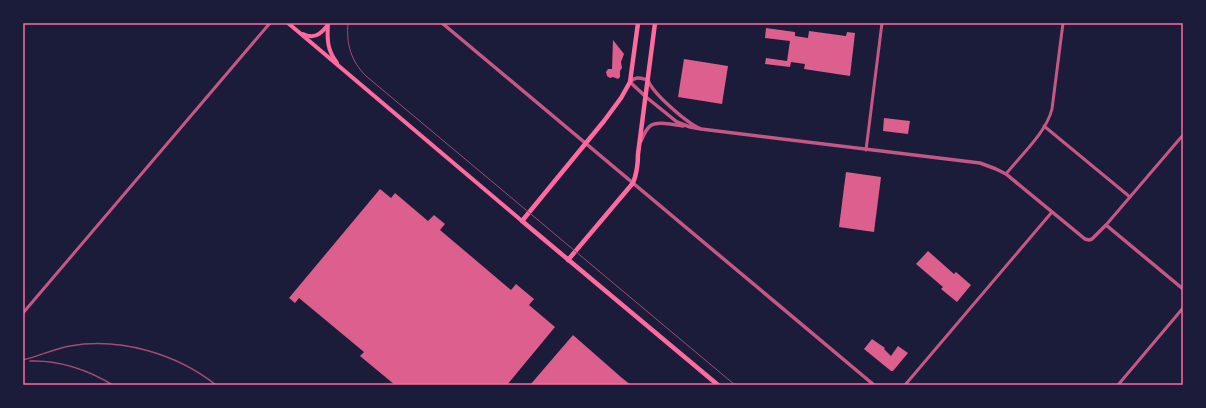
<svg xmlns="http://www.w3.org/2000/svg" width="1206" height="408" viewBox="0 0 1206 408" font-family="'Fira Sans',sans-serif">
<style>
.building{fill:#dd5f8e}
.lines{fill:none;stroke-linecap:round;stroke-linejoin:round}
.minor{stroke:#c65784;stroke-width:3}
.tertiary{stroke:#c65784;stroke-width:3.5}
.secondary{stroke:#ff6b9d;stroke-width:4}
.primary{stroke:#ff6b9d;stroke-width:4.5}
.tram{stroke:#a44b75;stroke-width:1}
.rail{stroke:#a44b75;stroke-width:1.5}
.neatline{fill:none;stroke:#ff6b9d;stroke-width:1.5}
</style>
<rect width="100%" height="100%" fill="#1b1b3a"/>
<!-- building -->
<g class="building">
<path d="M766 28 795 32V36L808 38 809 31 846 36 847 32 855 33 850 76 804 69 805 64 791 62 790 67 765 64 766 58 787 61 790 41 765 38Z"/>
<path d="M613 40 624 54 621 62 622 68 620 71V77L618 79 613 77 610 78 607 76 606 72 608 69H612Z"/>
<path d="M684 59 728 66 722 104 678 97Z"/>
<path d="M884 118 910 121 908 134 883 131Z"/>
<path d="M846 172 881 177 874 232 839 227Z"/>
<path d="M380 189 391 198 395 193 428 221 434 215 445 224 440 230 511 290 516 284 534 299 529 305 555 327 507 385H395L360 356 364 352 299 298 295 303 289 298Z"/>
<path d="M928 251 954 274 956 272 971 285 957 302 941 289 943 287 916 264Z"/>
<path d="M573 335 622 378 631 385H530Z"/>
<path d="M872 339 885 348 884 349 891 356 898 346 908 353 893 371H891L864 349Z"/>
</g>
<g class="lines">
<!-- minor -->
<g class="minor">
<path d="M1044 126 1130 197"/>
<path d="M866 150 882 23"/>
<path d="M1006 174C1021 155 1046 133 1052 109L1063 23"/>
<path d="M1106 225 1183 135"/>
<path d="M23 313 270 23"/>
<path d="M905 385 1052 212"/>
<path d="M1118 385 1183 308"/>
</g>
<!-- tertiary -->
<g class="tertiary">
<path d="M442 23 874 385"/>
<path d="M701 129C688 124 652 93 648 80 640 78 636 76 630 82L646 97 677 122 690 127 701 129 980 163 996 169 1006 174 1085 239 1089 240 1092 239 1106 225 1183 289"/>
<path d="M641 141C643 137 645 131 649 127 656 120 674 125 683 126"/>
</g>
<!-- secondary -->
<g class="secondary">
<path d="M288 23 522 221"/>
<path d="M328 23C327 39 327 50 337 63"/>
<path d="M303 34C313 39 320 35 327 26"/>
</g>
<!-- primary -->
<g class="primary">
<path d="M638 23 630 82 621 98 604 121 522 221 718 385"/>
<path d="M568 260 633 183C637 173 638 165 638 154L655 23"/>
</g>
<!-- tram -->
<path class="tram" d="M348 23C346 44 351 61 366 76L735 385"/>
<!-- rail -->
<g class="rail">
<path d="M23 360C39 356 54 349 70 346 120 337 177 354 216 385"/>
<path d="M30 361C60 360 88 370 113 385"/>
</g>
</g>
<!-- border -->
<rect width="1206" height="408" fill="none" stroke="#1b1b3a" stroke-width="48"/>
<rect x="24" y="24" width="1158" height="360" class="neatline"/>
</svg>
